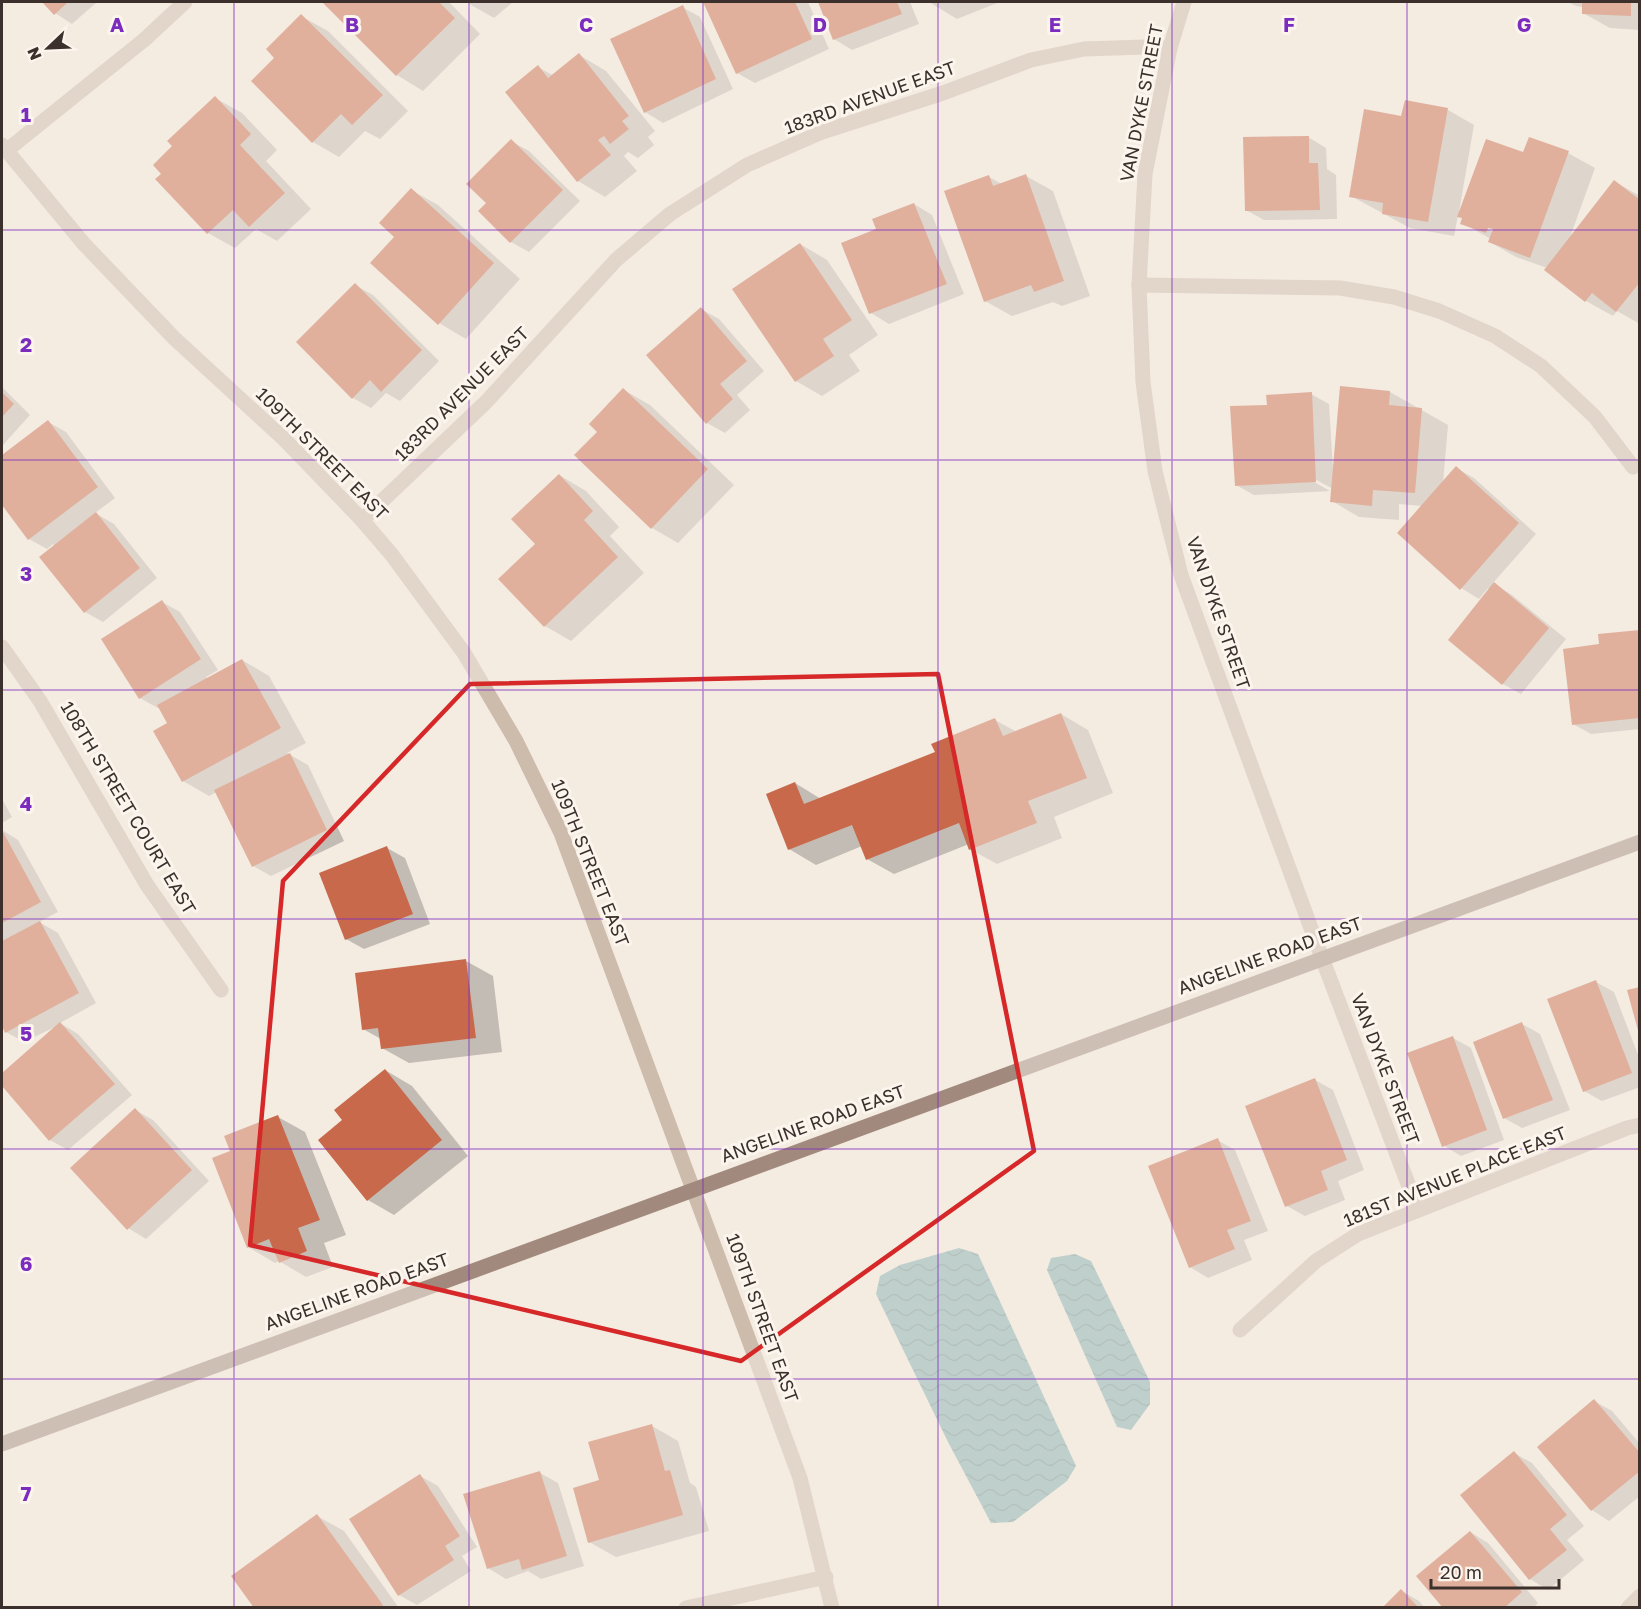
<svg xmlns="http://www.w3.org/2000/svg" width="1641" height="1609" viewBox="0 0 1641 1609" font-family="'Golos Text',sans-serif">
<style>
.water{fill:url(#water-waves)}
.shadow{fill:#0003;fill-rule:evenodd}
.building{fill:#c8694b}
.lines{fill:none;stroke-linecap:round;stroke-linejoin:round}
.street{stroke:#cdbbac;stroke-width:15}
.secondary{stroke:#a18a7d;stroke-width:15}
.marked{fill:none;stroke:#d62828;stroke-width:4.5;stroke-linejoin:round}
.grid{fill:none;stroke:#7b2cbf;stroke-width:1.5;stroke-opacity:0.55}
.labels{text-anchor:middle;stroke-width:6;stroke-linejoin:round;paint-order:stroke}
.street-label{font-size:18px;fill:#3b302b;stroke:#fbf5ee}
.grid-label{font-size:20px;text-anchor:middle;font-weight:bold;fill:#7b2cbf;stroke:#fbf5ee;stroke-width:6;stroke-linejoin:round;paint-order:stroke}
</style>
<defs>
<pattern id="water-waves" width="16" height="10" patternUnits="userSpaceOnUse" patternTransform="scale(1.5)"><rect width="16" height="10" fill="#7fb0b2"/><path d="M0 5q4-4 8 0t8 0" fill="none" stroke="#699091"/></pattern>
</defs>
<rect width="100%" height="100%" fill="#f4ebe1"/>
<!-- water -->
<g class="water">
<path d="M959 1248 978 1254 1076 1466 1067 1481 1013 1522 991 1523 948 1442 876 1294 880 1276 900 1265Z"/>
<path d="M1075 1254 1091 1261 1150 1382V1404L1131 1430 1117 1427 1047 1270 1051 1258Z"/>
</g>
<!-- shadow -->
<g class="shadow">
<path d="M44 2H97L72 24 55 13Z"/>
<path d="M324 2H449L480 34 423 91 397 75Z"/>
<path d="M466 2H513L494 18Z"/>
<path d="M705 2H808L829 49 755 83 737 73Z"/>
<path d="M819 2H910L919 24 852 50 834 39Z"/>
<path d="M929 2H997V3L957 19Z"/>
<path d="M1568 2H1640V30L1610 28 1583 13V7L1576 6Z"/>
<path d="M682 7 700 17 733 89 663 123 645 112Z"/>
<path d="M301 16 328 31 408 111 380 139 365 131 339 157 313 142 276 58Z"/>
<path d="M579 55 606 71 655 131 648 137 654 145 638 158 628 152 624 156 637 171 605 197 578 181 507 92 538 67 554 76Z"/>
<path d="M215 98 242 113 277 150 266 161 311 209 277 241 256 229 235 248 208 233 157 179 163 174 174 147Z"/>
<path d="M1448 110 1474 125 1459 212 1524 154 1568 153 1595 168 1569 240 1615 182 1640 196V324L1617 311 1613 316 1586 301 1546 270 1547 268 1516 257 1490 242 1491 239 1462 223 1463 218 1458 215 1454 236 1410 228 1351 196 1403 118ZM1482 223 1494 229V233L1481 225Z"/>
<path d="M1308 137 1326 148 1327 169 1336 175 1337 219 1264 220 1246 210Z"/>
<path d="M511 141 529 151 580 201 529 252 511 242 480 211 488 203Z"/>
<path d="M1026 176 1053 191 1090 296 1062 306 1053 302 1012 316 985 301 989 177 1002 184Z"/>
<path d="M411 190 438 205 520 279 466 339 439 323 396 236Z"/>
<path d="M914 204 932 215 964 294 889 324 871 313 878 230Z"/>
<path d="M800 244 827 260 878 335 849 355 860 371 822 396 796 381Z"/>
<path d="M355 285 373 295 439 361 400 401 386 393 371 408 353 398Z"/>
<path d="M701 309 719 319 764 371 737 395 750 410 725 433 707 423Z"/>
<path d="M2 387 30 415 2 446Z"/>
<path d="M1341 388 1390 392 1448 425 1443 483 1456 468 1474 478 1536 534 1493 583 1512 595 1566 639 1521 694 1503 684 1450 640 1490 590 1488 588 1479 599 1461 588 1422 506 1399 504V520L1359 517 1332 501 1333 489 1311 477 1309 479 1330 491 1254 495 1236 485 1268 406 1311 394 1329 404 1333 469H1335Z"/>
<path d="M624 390 650 405 734 485 678 543 652 528 599 432Z"/>
<path d="M48 422 66 432 115 498 95 513 114 524 157 578 103 622 85 612 53 544 47 549 29 539 2 503V457Z"/>
<path d="M559 475 586 491 619 527 610 536 644 573 571 641 545 626 537 544Z"/>
<path d="M162 602 180 612 218 670 206 677 208 679 242 660 269 676 306 743 287 753 308 765 344 841 271 876 253 866 217 792 209 796 183 781 169 724 160 707 158 708 140 698Z"/>
<path d="M1640 631V729L1591 734 1573 724Z"/>
<path d="M1061 714 1088 730 1113 793 1054 817 1062 838 997 864 970 849 969 844 894 874 867 859 862 846 816 865 789 849 795 783 821 799 937 752 995 720 1017 732Z"/>
<path d="M2 799 12 817 2 823Z"/>
<path d="M2 830 18 840 58 912 39 922 58 933 96 1003 60 1023 78 1034 132 1095 68 1150 50 1140 2 1084V1075L59 1025 24 1042 6 1032 2 1023Z"/>
<path d="M387 848 405 858 430 924 364 949 346 939Z"/>
<path d="M466 961 493 976 502 1052 409 1063 382 1048 381 1039 363 1029Z"/>
<path d="M1596 982 1614 992 1640 1060V1087L1602 1101 1584 1091Z"/>
<path d="M1522 1024 1540 1034 1570 1110 1522 1128 1504 1118Z"/>
<path d="M1453 1038 1471 1048 1504 1140 1461 1156 1443 1145Z"/>
<path d="M385 1070 412 1086 468 1156 394 1215 368 1200 345 1121Z"/>
<path d="M1315 1080 1333 1090 1364 1170 1338 1181 1345 1200 1305 1216 1287 1206Z"/>
<path d="M135 1110 153 1120 209 1181 146 1239 128 1228Z"/>
<path d="M278 1117 305 1132 346 1235 324 1243 333 1267 306 1277 279 1261 275 1263 248 1247 231 1152Z"/>
<path d="M1217 1140 1235 1150 1268 1231 1244 1240 1252 1260 1208 1278 1190 1267Z"/>
<path d="M1594 1401 1612 1411 1640 1444V1496L1609 1521 1592 1510Z"/>
<path d="M652 1426 678 1441 690 1483 696 1487 709 1531 616 1557 589 1542 601 1481Z"/>
<path d="M1514 1453 1532 1463 1584 1526 1567 1540 1584 1560 1548 1590 1530 1579Z"/>
<path d="M540 1473 558 1483 584 1566 541 1579 528 1571 506 1579 488 1568Z"/>
<path d="M420 1476 438 1486 477 1547 462 1556 471 1571 417 1605 399 1595Z"/>
<path d="M317 1516 344 1531 399 1608H256Z"/>
<path d="M1470 1532 1488 1543 1538 1603 1533 1608H1444Z"/>
<path d="M1402 1591 1419 1601 1425 1608H1384Z"/>
</g>
<!-- building -->
<g class="building">
<path d="M42 2H68L54 15Z"/>
<path d="M322 2H439L455 18 396 76Z"/>
<path d="M703 2H795L812 39 736 74Z"/>
<path d="M818 2H897L902 14 833 40Z"/>
<path d="M1582 2H1631V16L1582 14Z"/>
<path d="M683 5 716 79 644 113 610 39Z"/>
<path d="M301 14 383 95 352 125 341 114 312 143 251 81 274 58 266 49Z"/>
<path d="M579 53 629 116 622 121 629 129 610 144 604 136 598 140 611 155 577 182 505 92 538 65 548 78Z"/>
<path d="M215 96 251 134 240 145 285 193 249 227 233 210 207 234 155 179 161 174 153 165 172 146 167 141Z"/>
<path d="M1405 100 1448 108 1428 222 1382 214 1383 203 1349 197 1364 109 1401 116Z"/>
<path d="M1309 136V163H1318L1320 210 1245 211 1243 137Z"/>
<path d="M1529 137 1569 151 1530 258 1488 242 1493 229 1488 228 1486 233 1460 224 1462 218 1457 217 1486 139 1523 152Z"/>
<path d="M511 139 563 190 510 243 478 211 486 203 466 184Z"/>
<path d="M1026 174 1064 281 1034 292 1031 285 984 302 944 191 989 175 993 186Z"/>
<path d="M1614 180 1640 200V282L1616 312 1592 293 1585 302 1544 270Z"/>
<path d="M411 188 494 263 438 325 370 263 394 237 379 223Z"/>
<path d="M914 203 947 284 869 314 841 243 876 229 872 219Z"/>
<path d="M800 243 852 320 823 339 834 356 795 382 732 289Z"/>
<path d="M355 283 422 350 381 392 370 380 352 399 296 342Z"/>
<path d="M701 307 747 361 720 384 733 399 706 424 646 355Z"/>
<path d="M1340 386 1390 391 1389 405 1422 408 1415 493 1373 490 1372 506 1330 502Z"/>
<path d="M623 388 708 469 651 529 574 455 597 432 589 424Z"/>
<path d="M2 392 14 404 2 417Z"/>
<path d="M1312 392 1316 482 1235 486 1230 406 1267 405 1266 395Z"/>
<path d="M48 420 98 487 28 540 2 505V455Z"/>
<path d="M1456 466 1519 523 1460 590 1397 533Z"/>
<path d="M559 474 593 511 584 520 618 557 544 627 498 579 535 544 511 519Z"/>
<path d="M96 512 140 568 84 613 39 557Z"/>
<path d="M1494 582 1549 628 1502 685 1448 640Z"/>
<path d="M162 600 201 659 139 699 101 639Z"/>
<path d="M1640 630V718L1572 725 1563 649 1599 644 1598 634Z"/>
<path d="M242 659 281 728 182 782 153 731 167 723 157 705Z"/>
<path d="M1061 713 1087 778 1028 801 1037 823 969 850 959 823 866 860 852 825 788 850 766 794 795 782 804 804 935 752 931 744 995 718 1003 736Z"/>
<path d="M290 753 327 830 252 867 214 790Z"/>
<path d="M2 830 41 902 2 923Z"/>
<path d="M387 846 413 914 345 940 319 873Z"/>
<path d="M40 921 79 993 5 1033 2 1026V941Z"/>
<path d="M466 959 476 1038 381 1049 378 1028 362 1030 355 973Z"/>
<path d="M1596 980 1632 1073 1583 1092 1547 999Z"/>
<path d="M1640 987V1034H1639L1627 990Z"/>
<path d="M60 1022 115 1084 49 1141 2 1086V1073Z"/>
<path d="M1522 1022 1553 1100 1503 1119 1473 1042Z"/>
<path d="M1453 1036 1487 1130 1442 1147 1407 1053Z"/>
<path d="M385 1069 442 1140 367 1201 318 1140 342 1120 334 1110Z"/>
<path d="M1315 1078 1347 1160 1321 1171 1328 1190 1285 1207 1245 1106Z"/>
<path d="M135 1108 192 1170 127 1230 70 1168Z"/>
<path d="M278 1115 320 1220 298 1228 307 1251 279 1263 269 1239 247 1248 212 1158 230 1151 224 1136Z"/>
<path d="M1218 1138 1251 1221 1227 1230 1235 1249 1189 1268 1148 1166Z"/>
<path d="M1594 1399 1640 1453V1471L1591 1511 1537 1447Z"/>
<path d="M652 1424 665 1471 670 1470 683 1515 588 1543 573 1488 599 1480 588 1442Z"/>
<path d="M1514 1451 1567 1515 1550 1529 1567 1550 1529 1580 1460 1495Z"/>
<path d="M540 1471 567 1556 522 1570 519 1559 487 1569 463 1494Z"/>
<path d="M420 1474 460 1536 445 1546 454 1560 398 1596 349 1519Z"/>
<path d="M317 1514 383 1605 380 1608H254L231 1576Z"/>
<path d="M1470 1531 1522 1592 1504 1608H1443L1416 1576Z"/>
<path d="M1401 1589 1419 1608H1382Z"/>
</g>
<g class="lines">
<!-- street -->
<g class="street">
<path d="M1184 2 1170 48 1145 174 1139 285 1143 382 1155 471 1181 575 1322 958 1418 1210"/>
<path d="M2 145 84 244 174 338 285 440 362 520 392 555 464 653 516 741 561 833 800 1478 832 1608"/>
<path d="M6 151 144 40 185 2"/>
<path d="M1139 285 1340 288 1394 297 1439 311 1495 336 1541 366 1595 417 1633 467"/>
<path d="M362 520 486 402 616 260 670 214 747 165 822 132 943 93 1031 60 1084 49 1145 47 1170 48"/>
<path d="M2 647 40 701 147 885 221 990"/>
<path d="M1240 1330 1316 1261 1358 1234 1627 1128 1640 1125"/>
<path d="M686 1608 826 1577"/>
<path d="M1628 1608 1640 1596"/>
</g>
<!-- secondary -->
<path class="secondary" d="M2 1444 1640 842"/>
</g>
<!-- marked area -->
<path d="M0 0H1641V1609H0ZM938 674 1034 1151 741 1361 250 1245 283 881 470 684Z" fill="#f4ebe1" fill-opacity=".55" fill-rule="evenodd"/>
<path class="marked" d="M938 674 1034 1151 741 1361 250 1245 283 881 470 684Z"/>
<!-- grid -->
<path class="grid" d="M234 2V1608M469 2V1608M703 2V1608M938 2V1608M1172 2V1608M1407 2V1608M2 230H1640M2 460H1640M2 690H1640M2 919H1640M2 1149H1640M2 1379H1640"/>
<g class="labels">
<!-- street labels -->
<g class="street-label">
<text transform="translate(870 98) rotate(-20)" y="6">183RD AVENUE EAST</text>
<text transform="translate(1142 103) rotate(-79)" y="6">VAN DYKE STREET</text>
<text transform="translate(462 394) rotate(-45)" y="6">183RD AVENUE EAST</text>
<text transform="translate(322 454) rotate(45)" y="6">109TH STREET EAST</text>
<text transform="translate(1218 613) rotate(71)" y="6">VAN DYKE STREET</text>
<text transform="translate(128 808) rotate(59)" y="6">108TH STREET COURT EAST</text>
<text transform="translate(590 863) rotate(68)" y="6">109TH STREET EAST</text>
<text transform="translate(1270 956) rotate(-20)" y="6">ANGELINE ROAD EAST</text>
<text transform="translate(1385 1069) rotate(69)" y="6">VAN DYKE STREET</text>
<text transform="translate(813 1124) rotate(-20)" y="6">ANGELINE ROAD EAST</text>
<text transform="translate(1455 1177) rotate(-22)" y="6">181ST AVENUE PLACE EAST</text>
<text transform="translate(357 1292) rotate(-20)" y="6">ANGELINE ROAD EAST</text>
<text transform="translate(762 1318) rotate(70)" y="6">109TH STREET EAST</text>
</g>
</g>
<g class="grid-label">
<text x="117" y="32">A</text>
<text x="352" y="32">B</text>
<text x="586" y="32">C</text>
<text x="820" y="32">D</text>
<text x="1055" y="32">E</text>
<text x="1289" y="32">F</text>
<text x="1524" y="32">G</text>
<text x="26" y="122">1</text>
<text x="26" y="352">2</text>
<text x="26" y="581">3</text>
<text x="26" y="811">4</text>
<text x="26" y="1041">5</text>
<text x="26" y="1271">6</text>
<text x="26" y="1501">7</text>
</g>
<!-- border -->
<rect width="1641" height="1609" fill="none" stroke="#3b302b" stroke-width="6"/>
<!-- north arrow -->
<g transform="translate(48 48) rotate(247)" stroke="#fbf5ee" stroke-width="4.5" paint-order="stroke">
<path d="M0-4.5L10 22L0 15L-10 22Z" fill="#3b302b"/>
<text y="-9" font-size="16" font-weight="bold" text-anchor="middle" fill="#3b302b">N</text>
</g>
<!-- scale -->
<path d="M1431 1579v9h128v-9" fill="none" stroke="#3b302b" stroke-width="3"/>
<text x="1440" y="1579" font-size="18" fill="#3b302b" stroke="#fbf5ee" stroke-width="4.5" paint-order="stroke">20 m</text>
</svg>
